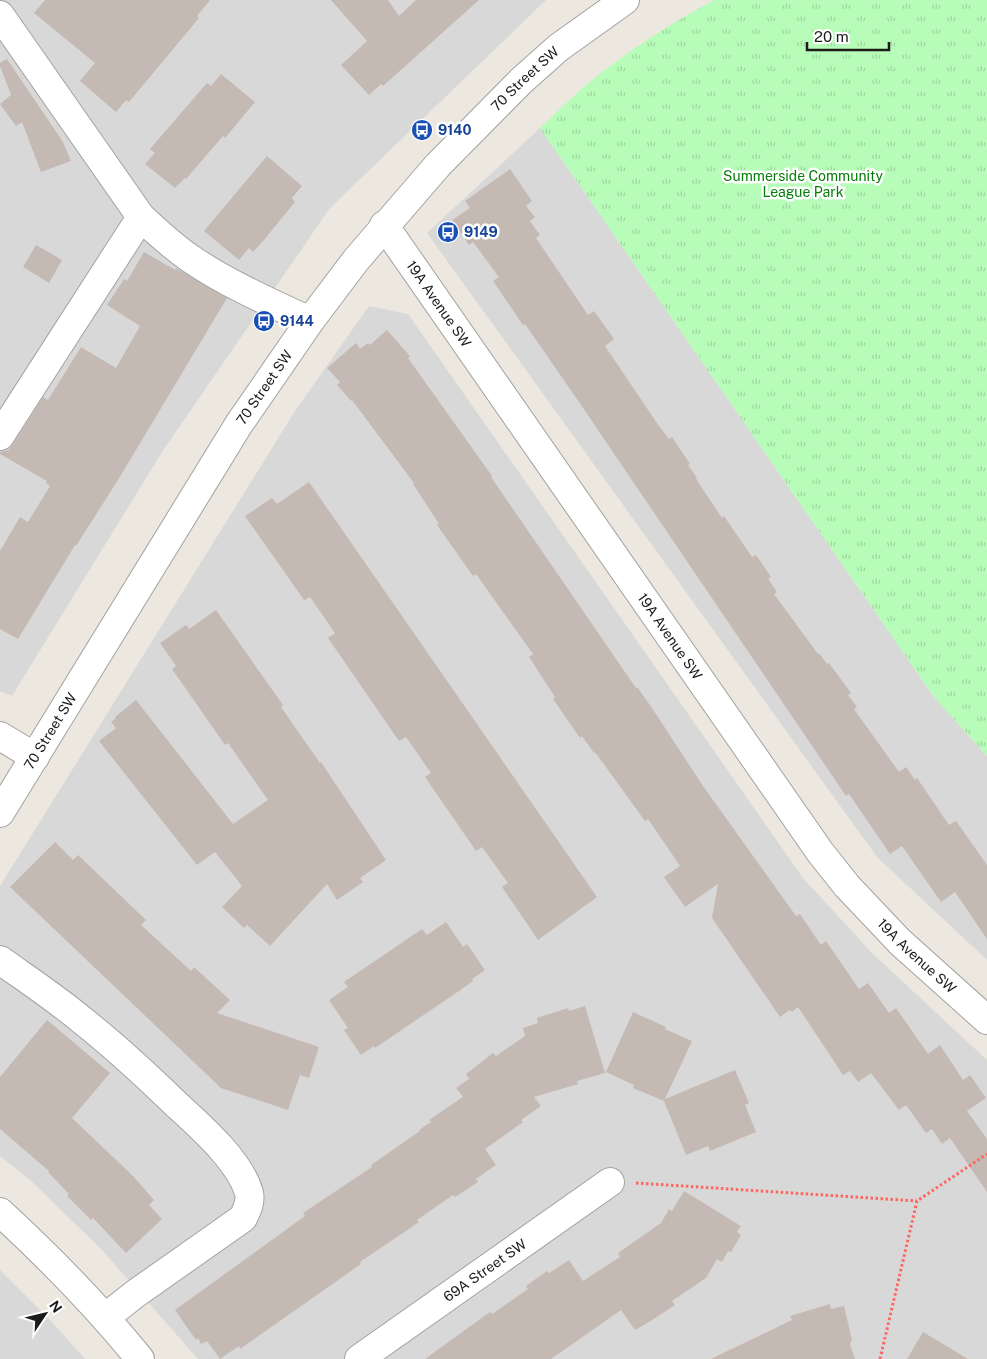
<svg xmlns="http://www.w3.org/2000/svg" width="987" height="1359" viewBox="0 0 987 1359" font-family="'Public Sans',sans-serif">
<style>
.residential{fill:#d9d8d8}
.park{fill:url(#park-tufts)}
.building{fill:#c5b9b3}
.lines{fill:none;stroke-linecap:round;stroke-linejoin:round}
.minor-casing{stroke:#a2a2a2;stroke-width:30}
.path{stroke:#ff665f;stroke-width:3;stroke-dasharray:2.5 2.5;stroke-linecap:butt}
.minor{stroke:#fff;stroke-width:28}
.labels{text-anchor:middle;stroke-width:5;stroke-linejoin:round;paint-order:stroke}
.street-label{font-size:14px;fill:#1b1b1b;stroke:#fff}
.transit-label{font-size:14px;font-weight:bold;fill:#164399;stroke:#fff;text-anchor:start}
.park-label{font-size:14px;fill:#057d08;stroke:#fff}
</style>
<defs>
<pattern id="park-tufts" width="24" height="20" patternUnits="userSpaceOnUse" patternTransform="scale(1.25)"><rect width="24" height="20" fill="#b8fcb9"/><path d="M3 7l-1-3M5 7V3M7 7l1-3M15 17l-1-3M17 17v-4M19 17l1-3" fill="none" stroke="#9ed79e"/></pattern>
</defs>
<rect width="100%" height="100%" fill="#ede8df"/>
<!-- residential -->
<g class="residential">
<path d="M0 0H546L330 208 164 449 12 696 0 691Z"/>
<path d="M540 128 934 697 987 756V960L877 857 427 233Z"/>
<path d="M369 306 408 314 803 878 873 954 987 1060V1359H198L101 1249 31 1181 0 1156V886L295 411Z"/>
<path d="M0 1270 52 1322 85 1359H0Z"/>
</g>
<!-- park -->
<path class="park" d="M714 0H987V756L934 697 540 128C559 110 577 92 597 76 634 47 673 22 714 0Z"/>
<!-- building -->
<g class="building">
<path d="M45 0H210L197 16 199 18 129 102 126 100 116 112 80 81 95 63 34 13Z"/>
<path d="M331 0H388L399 16 416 0H479L383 86 381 84 369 95 341 65 367 41Z"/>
<path d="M7 59 63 142 71 161 41 172 22 122 16 126 0 104 11 95 0 66V63Z"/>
<path d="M221 74 255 102 225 138 223 136 186 179 185 178 175 188 145 164 155 153 150 149 207 83 211 86Z"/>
<path d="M267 156 302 186 292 198 295 202 263 241 253 252 249 248 239 260 204 231Z"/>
<path d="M510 169 532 201 526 206 535 217 530 221 540 235 536 238 588 315 594 311 614 339 605 346 659 426 669 439 672 437 690 464 688 465 697 478 696 479 722 518 724 516 752 557 756 555 771 577 768 579 777 592 774 594 818 654 819 653 827 664 829 663 851 693 848 695 857 707 854 709 899 772 906 767 915 780 917 778 949 825 956 821 987 865V939L955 892 941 902 902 846 890 854 849 794 846 796 579 402 525 324 523 325 493 281 499 277 473 242 469 245 452 220 470 208 465 201Z"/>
<path d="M36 245 62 260 49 283 23 267Z"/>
<path d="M144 252 175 270 176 268 227 298 118 480 76 546 75 545 18 639 0 629V551L20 517 28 522 50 486 46 483 47 481 0 454V452L8 450 13 444 43 397 48 400 81 347 116 368 140 326 107 305 124 279 127 281Z"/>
<path d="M387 330 410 356 408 358 475 452 492 476 491 477 636 688H638L654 711 703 786 796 916 800 914 821 945 826 941 859 989 868 983 889 1013 896 1008 928 1054 940 1045 963 1080 970 1075 986 1098 967 1111 987 1139V1192L950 1138 942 1144 932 1129 926 1133 906 1105 899 1110 871 1073 858 1082 850 1071 843 1075 798 1007 792 1012 790 1010 780 1017 712 918 718 884 685 907 664 877 680 866 648 819 645 821 595 752 594 753 582 736 580 738 553 699 555 697 529 657 533 654 476 574 473 576 437 525 439 524 413 484 414 483 352 400 351 401 337 385 340 382 327 368 356 343 360 349 368 343 370 345Z"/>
<path d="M309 482 597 897 538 940 502 887 508 883 482 847 476 851 425 777 431 773 406 737 399 741 328 638 335 633 310 597 304 600 245 516 272 498 277 504Z"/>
<path d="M216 610 283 705 281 707 306 743 320 763 321 762 386 860 360 878 363 882 337 900 327 884 270 946 247 925 244 928 222 907 242 886 215 852 197 865 99 741 116 728 111 722 116 718 115 717 136 700 233 824 268 800 228 743 225 745 172 669 176 666 160 643 186 625 189 629Z"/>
<path d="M55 842 73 860 78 855 146 920 141 925 191 971 194 967 230 1000 217 1013 319 1047 309 1078 300 1075 288 1110 221 1088 10 887Z"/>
<path d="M446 922 463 947 467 944 485 970 472 979 473 981 459 991 375 1048 374 1046 361 1055 344 1030 348 1028 329 1000 348 987 344 982 422 929 427 935Z"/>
<path d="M585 1006 605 1073 577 1081 578 1084 534 1097 541 1106 521 1120 523 1122 485 1149 496 1165 476 1179 478 1182 455 1197 453 1195 417 1220 419 1222 360 1262 361 1264 240 1349 239 1346 220 1359 207 1341 201 1344 198 1338 196 1340 175 1310 305 1216 303 1213 372 1167 371 1165 420 1131 419 1130 431 1122 429 1120 463 1097 456 1088 469 1079 466 1074 493 1053 496 1056 525 1036 523 1028 538 1023 537 1018 568 1008 569 1011Z"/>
<path d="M633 1012 666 1027 665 1029 692 1041 665 1099 735 1070 749 1103 745 1105 756 1132 710 1151 708 1146 686 1155 664 1101 633 1088 634 1085 606 1072Z"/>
<path d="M47 1020 110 1073 72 1118 134 1177 154 1200 149 1205 162 1219 126 1253 93 1218 91 1220 67 1196 69 1194 48 1172 49 1171 0 1129V1077Z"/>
<path d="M684 1191 741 1226 737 1232 741 1235 731 1252 728 1251 722 1262 717 1259 706 1278 672 1301 675 1305 649 1322 635 1330 621 1310 551 1359H425L490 1312 492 1314 528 1289 526 1286 547 1271 549 1273 569 1260 583 1281 620 1257 618 1253 661 1223 669 1209 672 1211Z"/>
<path d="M830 1304 831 1309 844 1306 852 1340 850 1344 855 1359H711L792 1320 790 1316Z"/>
<path d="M923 1332 968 1359H907Z"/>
</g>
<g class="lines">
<!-- minor casing -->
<g class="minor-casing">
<g id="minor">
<path d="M0 15 141 217C157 232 173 247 191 259 226 283 271 303 310 321"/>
<path id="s1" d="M384 225 820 852 847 886 900 942 987 1020"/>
<path d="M0 436 141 217"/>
<path d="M0 736 35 757"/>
<path id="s2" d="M0 813 239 424 310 321 356 260 438 165 521 81 558 48 625 0"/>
<path d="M0 960C28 980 57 999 83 1021 116 1047 147 1076 177 1105 201 1127 240 1161 249 1193 251 1202 247 1210 243 1218L135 1294 106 1317"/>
<path d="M0 1212C50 1258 97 1306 140 1359"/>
<path id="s3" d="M359 1359 610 1182"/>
</g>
</g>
<!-- path -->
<g class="path">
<path d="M636 1183 917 1201"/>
<path d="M880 1359 917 1201 987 1154"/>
</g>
<!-- minor -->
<use href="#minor" class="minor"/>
</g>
<!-- icons -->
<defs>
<g id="bus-disc" transform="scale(1.125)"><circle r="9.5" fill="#1a4fb4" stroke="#fff"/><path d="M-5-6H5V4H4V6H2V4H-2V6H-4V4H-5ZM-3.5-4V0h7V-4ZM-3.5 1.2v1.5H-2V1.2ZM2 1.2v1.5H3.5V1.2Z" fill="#fff"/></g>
</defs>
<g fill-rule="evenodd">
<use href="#bus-disc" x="422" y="130"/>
<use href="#bus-disc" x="448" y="232"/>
<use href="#bus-disc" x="264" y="321"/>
</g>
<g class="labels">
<!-- street labels -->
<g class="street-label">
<text dy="5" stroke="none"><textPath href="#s2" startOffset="906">70 Street SW</textPath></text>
<text dy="5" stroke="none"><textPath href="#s1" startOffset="96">19A Avenue SW</textPath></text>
<text dy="5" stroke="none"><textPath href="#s2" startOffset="501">70 Street SW</textPath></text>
<text dy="5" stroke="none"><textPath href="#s1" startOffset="501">19A Avenue SW</textPath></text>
<text dy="5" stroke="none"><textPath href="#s2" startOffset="96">70 Street SW</textPath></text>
<text dy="5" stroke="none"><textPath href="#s1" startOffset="906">19A Avenue SW</textPath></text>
<text dy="5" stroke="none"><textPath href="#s3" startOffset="154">69A Street SW</textPath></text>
</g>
<!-- transit labels -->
<g class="transit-label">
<text x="438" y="135">9140</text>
<text x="464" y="237">9149</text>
<text x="280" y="326">9144</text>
</g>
<!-- park labels -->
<g class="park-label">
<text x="803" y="181">Summerside Community<tspan x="803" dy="16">League Park</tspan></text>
</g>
</g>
<!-- north arrow -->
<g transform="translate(45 1314) rotate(55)" stroke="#ffffff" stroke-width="4" paint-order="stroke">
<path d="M0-4L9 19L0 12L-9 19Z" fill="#1b1b1b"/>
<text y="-8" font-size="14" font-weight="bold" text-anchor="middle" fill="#1b1b1b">N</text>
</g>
<!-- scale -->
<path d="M807 42v8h82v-8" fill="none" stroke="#1b1b1b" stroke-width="2.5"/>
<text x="814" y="42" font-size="15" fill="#1b1b1b" stroke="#ffffff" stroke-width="4" paint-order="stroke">20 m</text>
</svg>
